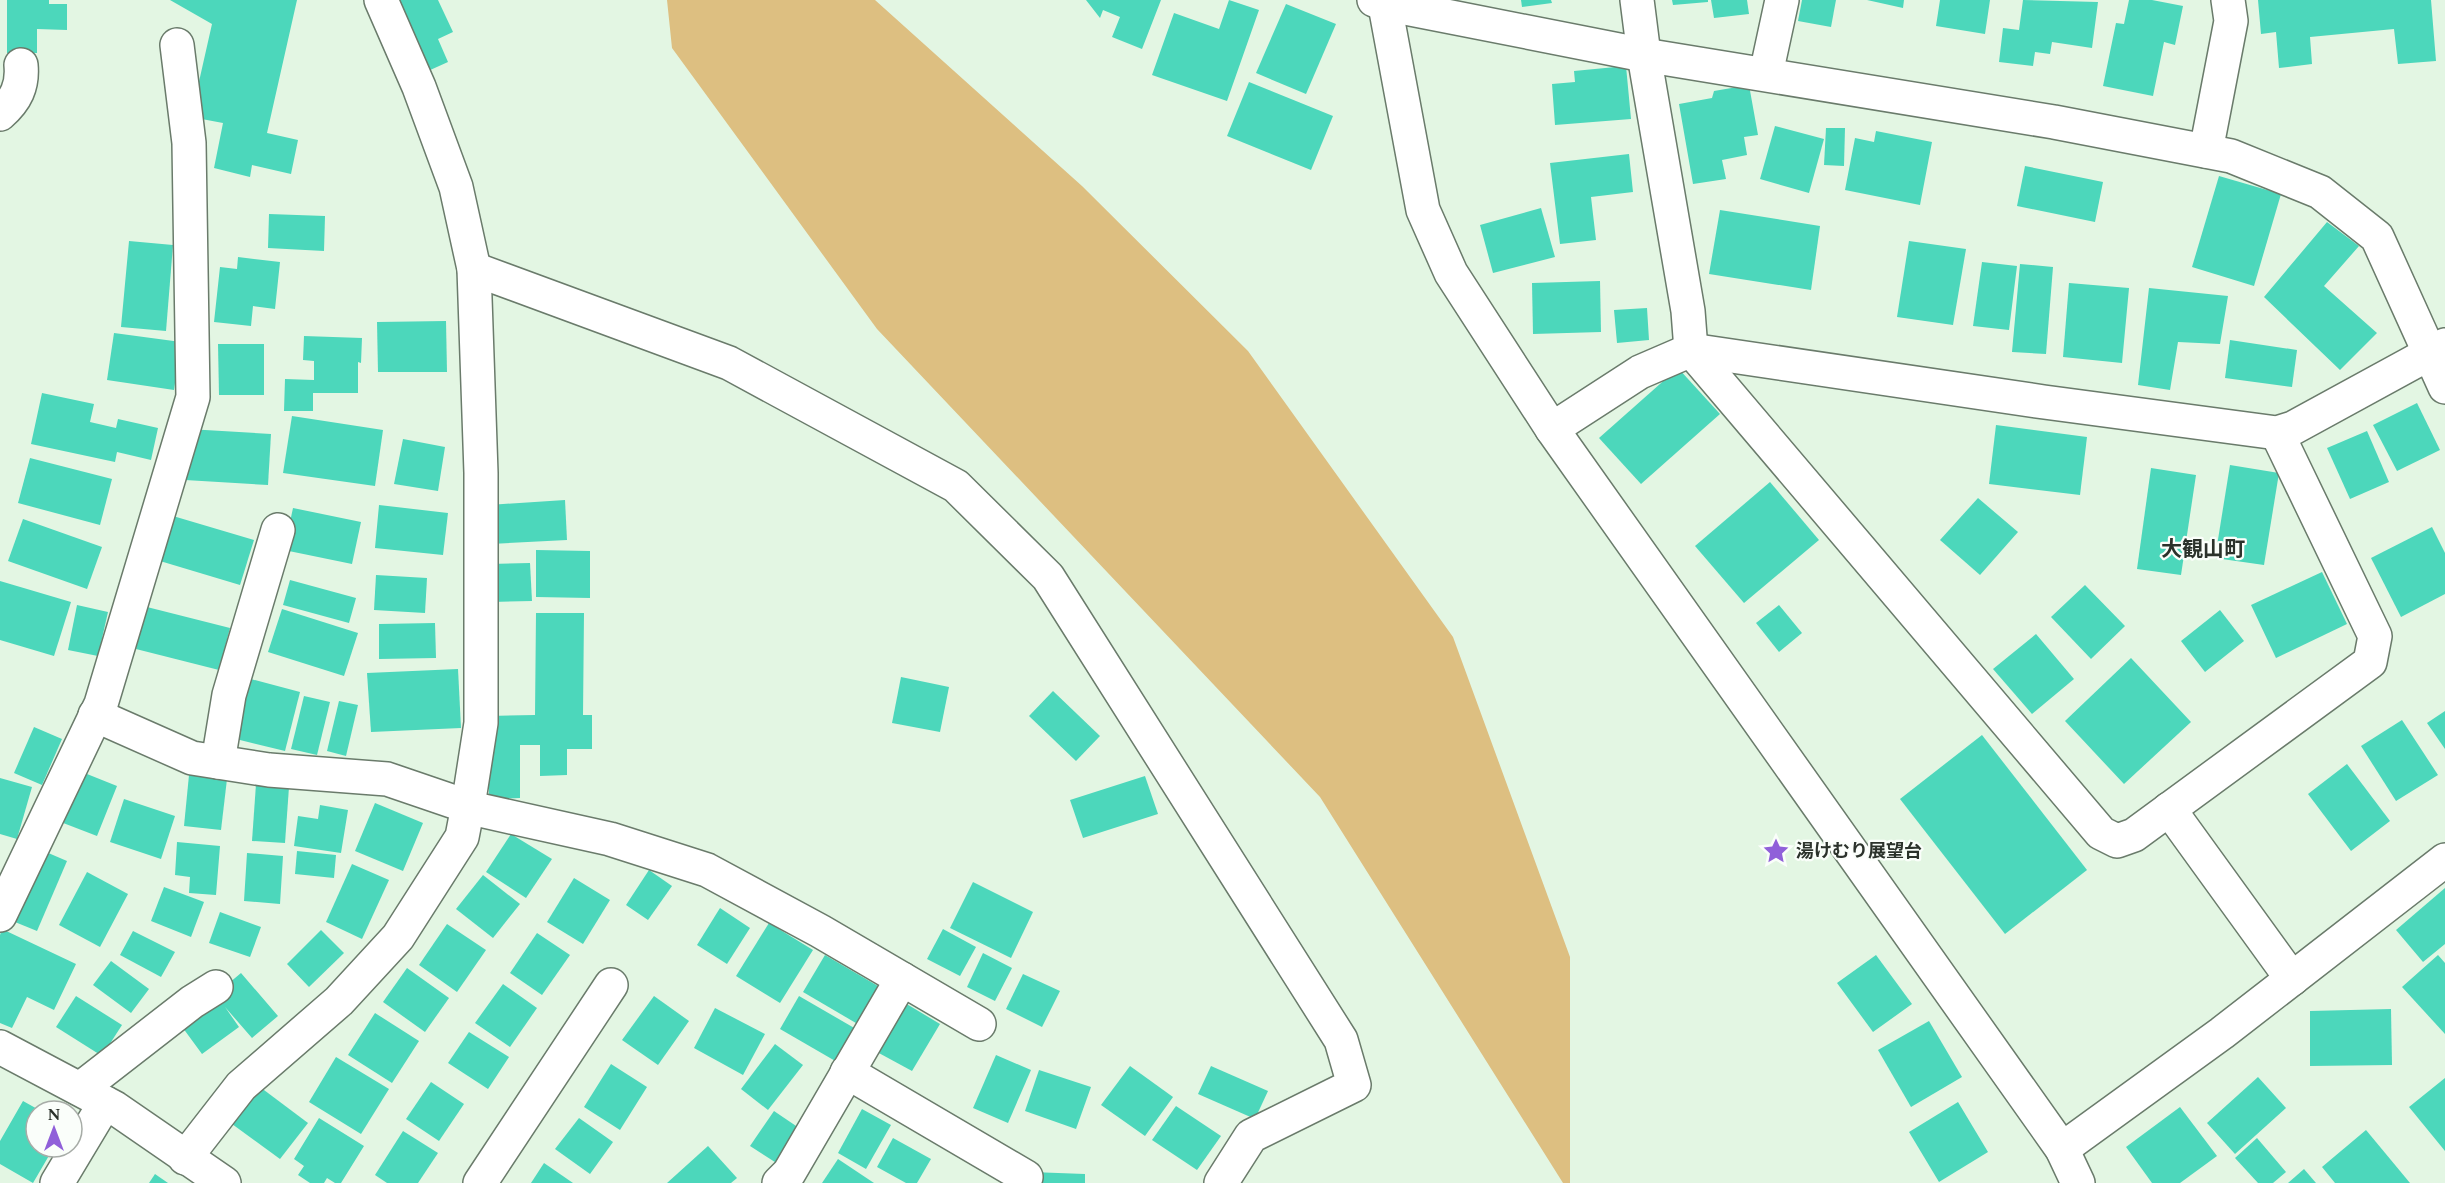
<svg xmlns="http://www.w3.org/2000/svg" width="2445" height="1183" viewBox="0 0 2445 1183" font-family="Spectral,'Noto Sans JP',serif">
<style>
.green{fill:#ddbf81}
.building{fill:#4cd7bb}
.lines{fill:none;stroke-linecap:round;stroke-linejoin:round}
.street-casing{stroke:#6a7b6b;stroke-width:36}
.secondary-casing{stroke:#6a7b6b;stroke-width:36}
.street{stroke:#fff;stroke-width:33}
.secondary{stroke:#fff;stroke-width:33}
.labels{text-anchor:middle;stroke-width:4.5;stroke-linejoin:round;paint-order:stroke}
.poi-label{font-size:18px;font-weight:bold;fill:#2b322b;stroke:#fafefa;text-anchor:start}
.quarter-label{font-size:21px;font-weight:bold;fill:#2b322b;stroke:#fafefa}
</style>
<rect width="100%" height="100%" fill="#e3f6e3"/>
<!-- green -->
<path class="green" d="M667 0H875L1082 186 1248 351 1453 637 1570 957V1183H1563L1320 797 877 329 672 48Z"/>
<!-- building -->
<g class="building">
<path d="M7 0H49V4H67V30L37 29V53H7Z"/>
<path d="M170 0H297L267 133 298 140 291 174 252 165 250 177 214 168 223 123 191 117 212 24Z"/>
<path d="M396 0H438L453 32 438 39 448 62 428 71Z"/>
<path d="M1086 0H1161L1142 49 1112 37 1120 17 1103 10 1100 18Z"/>
<path d="M1229 0 1259 10 1227 101 1152 75 1174 13 1219 29Z"/>
<path d="M1521 0H1551L1552 3 1522 7Z"/>
<path d="M1672 0H1708V2L1673 5Z"/>
<path d="M1711 0H1747L1749 14 1714 18Z"/>
<path d="M1802 0H1836L1831 27 1798 21Z"/>
<path d="M1867 0H1904L1903 8Z"/>
<path d="M1940 0H1990L1985 34 1936 26Z"/>
<path d="M2023 0 2098 2 2092 48 2052 42 2050 54 2035 52 2033 66 1999 62 2003 28 2019 30Z"/>
<path d="M2129 0H2152L2183 6 2175 45 2164 42 2153 96 2103 86 2116 23 2124 24Z"/>
<path d="M2258 0H2431L2436 61 2398 64 2394 29 2310 37 2312 64 2279 68 2276 32 2261 34Z"/>
<path d="M1286 4 1336 24 1306 94 1256 73Z"/>
<path d="M1626 66 1631 119 1555 125 1552 84 1575 82 1574 71Z"/>
<path d="M1249 82 1333 116 1311 170 1227 136Z"/>
<path d="M1749 85 1758 135 1744 137 1747 155 1722 160 1726 179 1693 184 1679 104 1712 98 1714 91Z"/>
<path d="M1775 126 1824 139 1809 193 1760 179Z"/>
<path d="M1826 128H1845L1844 166 1824 165Z"/>
<path d="M1876 131 1932 142 1920 205 1845 190 1855 138 1874 142Z"/>
<path d="M1629 154 1633 192 1591 197 1596 240 1560 244 1550 163Z"/>
<path d="M2025 166 2103 182 2095 222 2017 206Z"/>
<path d="M2219 176 2281 194 2254 286 2192 267Z"/>
<path d="M1541 208 1555 257 1493 273 1480 225Z"/>
<path d="M1720 210 1820 226 1811 290 1709 274Z"/>
<path d="M269 214 325 216 324 251 268 248Z"/>
<path d="M2327 222 2359 246 2324 286 2377 333 2340 370 2264 297Z"/>
<path d="M129 241 173 245 166 331 121 327Z"/>
<path d="M1909 241 1966 249 1953 325 1897 317Z"/>
<path d="M238 257 280 262 275 309 253 306 251 326 214 322 220 267 237 269Z"/>
<path d="M1982 262 2017 266 2009 330 1973 326Z"/>
<path d="M2020 264 2053 267 2046 354 2012 352Z"/>
<path d="M1600 281 1601 332 1533 334 1532 283Z"/>
<path d="M2069 283 2129 288 2122 363 2063 357Z"/>
<path d="M2149 288 2228 296 2220 344 2178 342 2170 390 2138 385Z"/>
<path d="M1647 308 1649 340 1617 343 1614 310Z"/>
<path d="M446 321 447 372H378L377 322Z"/>
<path d="M114 333 181 342 174 390 107 380Z"/>
<path d="M304 336 362 338 361 363 358 362V393H313V411H284L285 379 314 380V361L303 360Z"/>
<path d="M2230 340 2297 350 2292 387 2225 378Z"/>
<path d="M218 344H264V395H219Z"/>
<path d="M1678 368 1720 414 1641 484 1599 438Z"/>
<path d="M42 393 94 404 90 422 116 428 118 419 158 428 151 460 117 452 115 462 31 444Z"/>
<path d="M2417 403 2440 450 2397 471 2373 425Z"/>
<path d="M292 416 383 430 375 486 283 473Z"/>
<path d="M1996 425 2087 437 2080 495 1989 484Z"/>
<path d="M188 429 271 434 268 485 185 480Z"/>
<path d="M2367 431 2389 482 2350 499 2327 448Z"/>
<path d="M403 439 445 447 438 491 394 484Z"/>
<path d="M30 458 112 479 100 525 18 503Z"/>
<path d="M2230 465 2279 473 2264 565 2215 558Z"/>
<path d="M2151 468 2196 475 2181 575 2137 569Z"/>
<path d="M1770 482 1819 540 1744 603 1695 546Z"/>
<path d="M1978 498 2018 532 1980 575 1940 540Z"/>
<path d="M565 500 567 540 491 544 489 505Z"/>
<path d="M379 505 448 513 443 555 375 548Z"/>
<path d="M293 508 361 522 352 564 284 550Z"/>
<path d="M173 516 254 540 240 585 160 561Z"/>
<path d="M23 519 102 547 87 589 8 561Z"/>
<path d="M2432 527 2445 553V594L2401 617 2371 558Z"/>
<path d="M536 550 590 551V598L536 597Z"/>
<path d="M530 563 532 601 491 602 489 564Z"/>
<path d="M2322 572 2347 624 2276 658 2251 605Z"/>
<path d="M376 575 427 578 425 613 374 610Z"/>
<path d="M290 580 356 598 349 623 283 605Z"/>
<path d="M0 581 71 602 54 656 0 640Z"/>
<path d="M2085 585 2125 626 2091 659 2051 617Z"/>
<path d="M77 605 108 612 98 656 68 650Z"/>
<path d="M1779 605 1802 633 1779 652 1756 623Z"/>
<path d="M147 607 230 628 219 670 136 649Z"/>
<path d="M282 609 358 633 344 676 268 652Z"/>
<path d="M2220 610 2244 641 2205 672 2181 641Z"/>
<path d="M536 613H584L583 715H592V749H567V775L540 776V745H520V798L489 799 488 716 535 715Z"/>
<path d="M435 623 436 658 379 659V624Z"/>
<path d="M2036 634 2074 679 2032 714 1993 669Z"/>
<path d="M2131 658 2191 722 2124 784 2065 721Z"/>
<path d="M458 669 461 728 371 732 367 673Z"/>
<path d="M901 677 949 687 940 732 892 723Z"/>
<path d="M247 678 300 692 285 751 232 738Z"/>
<path d="M1053 691 1100 736 1076 761 1029 716Z"/>
<path d="M304 696 330 702 317 755 291 749Z"/>
<path d="M339 701 358 705 346 756 327 751Z"/>
<path d="M2445 711V749L2427 723Z"/>
<path d="M2402 720 2438 775 2396 801 2361 746Z"/>
<path d="M34 727 62 739 42 785 14 773Z"/>
<path d="M1982 735 2087 870 2005 934 1900 799Z"/>
<path d="M2347 764 2390 821 2351 851 2308 794Z"/>
<path d="M77 770 117 786 97 836 58 821Z"/>
<path d="M189 775 227 779 221 830 184 826Z"/>
<path d="M1145 776 1158 814 1083 838 1070 800Z"/>
<path d="M0 778 32 787 17 839 0 834Z"/>
<path d="M256 784 289 787 285 843 252 841Z"/>
<path d="M124 799 175 816 161 859 110 842Z"/>
<path d="M375 803 423 823 403 871 355 851Z"/>
<path d="M320 805 348 810 341 853 294 846 298 816 318 819Z"/>
<path d="M511 834 552 859 526 898 486 872Z"/>
<path d="M177 842 220 846 216 895 189 893 190 877 175 875Z"/>
<path d="M297 851 336 855 334 878 295 874Z"/>
<path d="M46 852 67 861 37 931 15 922Z"/>
<path d="M247 853 283 856 280 904 244 901Z"/>
<path d="M352 864 389 880 362 939 326 922Z"/>
<path d="M649 870 672 886 648 920 626 905Z"/>
<path d="M87 872 128 894 100 947 59 925Z"/>
<path d="M483 875 520 904 493 938 456 909Z"/>
<path d="M574 878 610 900 583 944 547 922Z"/>
<path d="M973 882 1033 912 1011 958 950 928Z"/>
<path d="M164 887 204 902 191 937 151 921Z"/>
<path d="M2445 888V944L2423 962 2396 930Z"/>
<path d="M720 908 750 928 727 964 697 945Z"/>
<path d="M220 912 261 927 250 957 209 943Z"/>
<path d="M769 923 813 950 780 1003 736 976Z"/>
<path d="M447 924 486 950 457 992 419 965Z"/>
<path d="M2 929 76 964 54 1010 27 997 12 1028 0 1023V935Z"/>
<path d="M943 929 976 947 960 976 927 959Z"/>
<path d="M321 930 344 953 309 987 287 964Z"/>
<path d="M133 931 175 952 161 977 120 955Z"/>
<path d="M537 933 570 955 542 995 510 973Z"/>
<path d="M983 953 1012 968 995 1001 967 987Z"/>
<path d="M825 955 883 989 861 1026 803 992Z"/>
<path d="M1876 955 1912 1004 1873 1032 1837 983Z"/>
<path d="M2438 955 2445 963V1034L2402 987Z"/>
<path d="M111 961 149 989 131 1013 93 985Z"/>
<path d="M407 968 449 998 425 1032 383 1002Z"/>
<path d="M241 973 278 1016 252 1038 225 1007 239 1027 202 1054 180 1024Z"/>
<path d="M1023 974 1060 991 1042 1027 1006 1009Z"/>
<path d="M503 984 537 1008 510 1047 475 1023Z"/>
<path d="M76 996 122 1025 102 1056 56 1027Z"/>
<path d="M654 996 689 1021 658 1065 622 1040Z"/>
<path d="M799 996 856 1029 837 1062 780 1029Z"/>
<path d="M905 1003 940 1024 912 1071 877 1052Z"/>
<path d="M715 1008 765 1034 743 1075 694 1048Z"/>
<path d="M2391 1009 2392 1065 2310 1066V1011Z"/>
<path d="M375 1013 419 1041 392 1083 348 1055Z"/>
<path d="M1929 1021 1962 1077 1911 1107 1878 1050Z"/>
<path d="M469 1032 509 1057 488 1089 448 1063Z"/>
<path d="M775 1044 803 1065 768 1110 741 1089Z"/>
<path d="M996 1055 1031 1070 1008 1123 973 1108Z"/>
<path d="M336 1057 389 1089 361 1134 309 1102Z"/>
<path d="M611 1064 647 1087 620 1130 584 1107Z"/>
<path d="M1130 1066 1173 1097 1145 1136 1101 1105Z"/>
<path d="M1211 1066 1268 1091 1255 1119 1198 1094Z"/>
<path d="M1039 1070 1091 1087 1076 1129 1025 1111Z"/>
<path d="M2258 1077 2286 1108 2235 1154 2207 1123Z"/>
<path d="M2445 1078V1151L2409 1107Z"/>
<path d="M431 1082 464 1104 439 1141 406 1119Z"/>
<path d="M260 1087 308 1123 280 1159 232 1124Z"/>
<path d="M23 1101 41 1111H36V1147H54L33 1183 0 1164V1141Z"/>
<path d="M1958 1102 1988 1152 1939 1182 1909 1132Z"/>
<path d="M1176 1106 1221 1136 1197 1170 1152 1140Z"/>
<path d="M2180 1107 2217 1156 2180 1183H2152L2126 1147Z"/>
<path d="M862 1109 891 1125 866 1169 838 1153Z"/>
<path d="M774 1111 802 1130 778 1164 750 1146Z"/>
<path d="M319 1118 364 1146 341 1183H335L327 1178 324 1183H310L298 1175 304 1166 294 1159Z"/>
<path d="M579 1118 613 1142 590 1174 555 1149Z"/>
<path d="M2366 1130 2410 1183H2335L2322 1167Z"/>
<path d="M403 1131 438 1153 418 1183H387L375 1175Z"/>
<path d="M893 1138 931 1159 917 1183H906L877 1167Z"/>
<path d="M2257 1138 2286 1172 2273 1183H2258L2235 1158Z"/>
<path d="M708 1146 737 1178 731 1183H667Z"/>
<path d="M838 1159 874 1183H822Z"/>
<path d="M544 1163 573 1183H531Z"/>
<path d="M2304 1169 2316 1183H2288Z"/>
<path d="M1031 1172 1085 1174V1183H1030Z"/>
<path d="M155 1174 168 1183H149Z"/>
</g>
<g class="lines">
<!-- street casing -->
<g class="street-casing">
<g id="street">
<path d="M1374 0 1385 4 1644 55 2054 122 2231 156 2320 192 2377 237 2445 387"/>
<path d="M1637 0 1644 55 1688 311 1691 350 2101 833 2117 841 2134 835 2370 662 2375 636 2277 433"/>
<path d="M1766 74 1782 0"/>
<path d="M0 114C16 100 23 86 21 65"/>
<path d="M2206 151 2231 21 2228 0"/>
<path d="M474 269 729 363 956 486 1048 577 1341 1040 1354 1085 1251 1136 1221 1183"/>
<path d="M1552 429 1640 372 1691 350 2044 402 2277 433 2293 428 2445 345"/>
<path d="M95 715 192 758 269 770 387 779 475 809 610 839 707 870 820 931 979 1024"/>
<path d="M218 762 229 695 278 530"/>
<path d="M2169 809 2292 979"/>
<path d="M0 915 101 704 193 397 189 143 177 45"/>
<path d="M0 1047 115 1108 224 1183"/>
<path d="M847 1072 1026 1177"/>
<path d="M80 1089 192 1002 216 987"/>
<path d="M2062 1149 2222 1033 2445 860"/>
<path d="M185 1158 241 1086 339 1001 398 937 462 837 468 806 481 723V473L474 269 456 187 419 87 381 0"/>
<path d="M57 1183 105 1103"/>
<path d="M480 1183 611 985"/>
<path d="M779 1183 789 1173 902 979"/>
</g>
</g>
<!-- secondary casing -->
<g class="secondary-casing">
<path id="secondary" d="M1384 0 1423 210 1451 273 1552 429 2062 1149 2078 1183"/>
</g>
<!-- street -->
<use href="#street" class="street"/>
<!-- secondary -->
<use href="#secondary" class="secondary"/>
</g>
<!-- icons -->
<defs>
<g id="sight-bare" transform="scale(2.07)"><path d="M0-6L1.8-2.2L6-1.7L2.9 1.2L3.7 5.4L0 3.3L-3.7 5.4L-2.9 1.2L-6-1.7L-1.8-2.2Z" fill="#9060d9" stroke="#fafefa" stroke-width="2.5" paint-order="stroke"/></g>
</defs>
<g fill-rule="evenodd">
<use href="#sight-bare" x="1776" y="851"/>
</g>
<g class="labels">
<!-- poi labels -->
<g class="poi-label">
<text x="1796" y="857">湯けむり展望台</text>
</g>
<!-- quarter labels -->
<g class="quarter-label">
<text x="2203" y="556">大観山町</text>
</g>
</g>
<!-- north arrow -->
<g transform="translate(54 1129)"><circle r="28" fill="#fafefa" stroke="#a7aca7" stroke-width="1.5"/>
<path d="M0-4.5L10 22L0 15L-10 22Z" fill="#9060d9"/>
<text y="-9" font-size="16" font-weight="bold" text-anchor="middle" fill="#2b322b">N</text>
</g>
</svg>
